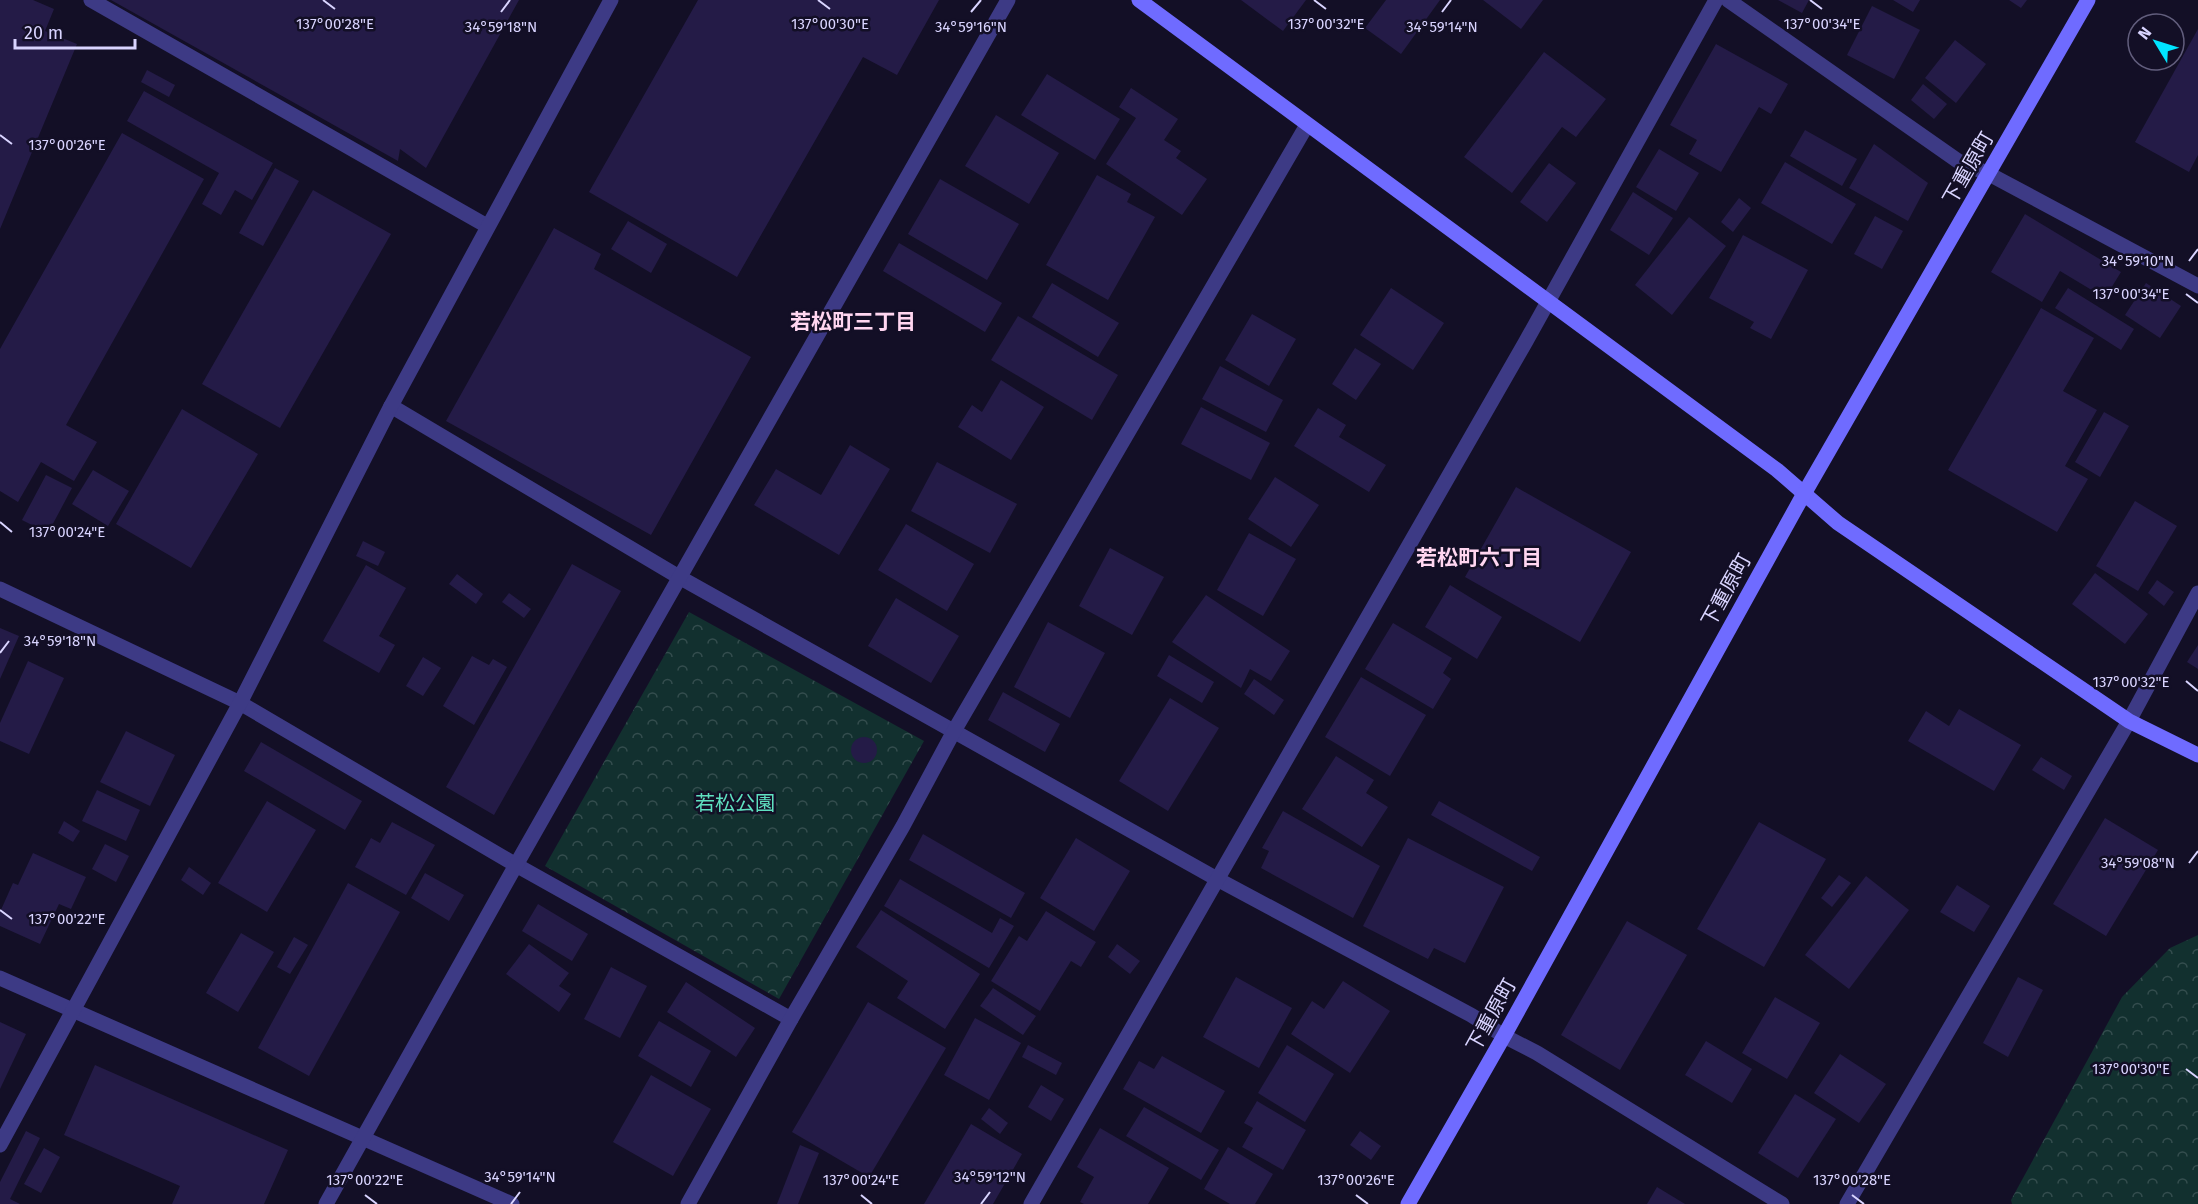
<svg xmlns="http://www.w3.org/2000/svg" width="2198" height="1204" viewBox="0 0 2198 1204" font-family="'Fira Sans','Noto Sans JP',sans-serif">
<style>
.forest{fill:url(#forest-crowns)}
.building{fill:#241b47}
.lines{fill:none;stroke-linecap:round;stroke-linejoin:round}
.street{stroke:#3d3a85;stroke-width:15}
.secondary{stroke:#6f6bff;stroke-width:15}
.ticks{fill:none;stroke:#d9d4ff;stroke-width:2}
.labels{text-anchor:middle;stroke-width:5;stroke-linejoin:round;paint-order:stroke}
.street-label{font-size:20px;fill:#d9d4ff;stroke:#130f26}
.park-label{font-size:20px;fill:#5fe0c0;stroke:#130f26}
.neighbourhood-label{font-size:21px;font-weight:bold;fill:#ffd6f0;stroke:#130f26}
.ticks-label{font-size:15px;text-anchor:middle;fill:#d9d4ff;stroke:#130f26;stroke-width:5;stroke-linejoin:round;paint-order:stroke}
</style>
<defs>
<pattern id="forest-crowns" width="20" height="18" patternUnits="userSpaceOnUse" patternTransform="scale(1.5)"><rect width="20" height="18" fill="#12302f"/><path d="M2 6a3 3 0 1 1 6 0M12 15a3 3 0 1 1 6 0" fill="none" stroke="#344d4e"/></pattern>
</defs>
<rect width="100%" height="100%" fill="#130f26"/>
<!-- forest -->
<g class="forest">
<path d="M689 612 924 741 779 999 545 866Z"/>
<path d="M2198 935V1204H2012L2011 1200 2122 997 2170 948Z"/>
</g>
<!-- building -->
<g class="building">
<path d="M0 0H33L54 9 45 31 77 44 0 229Z"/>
<path d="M111 0H519L426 168 400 149 398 161Z"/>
<path d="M698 0H939L897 75 863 57 737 277 589 192Z"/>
<path d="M1241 0H1306L1283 31Z"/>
<path d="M1386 0H1440L1401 54 1365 28Z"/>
<path d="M1483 0H1543L1521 29Z"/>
<path d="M1778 0H1809L1802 13Z"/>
<path d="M1893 0H1920L1913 12Z"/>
<path d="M2009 0H2027L2021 8Z"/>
<path d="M1872 6 1920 30 1894 79 1847 55Z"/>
<path d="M2198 29V155L2189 172 2135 142Z"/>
<path d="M1955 40 1986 64 1956 103 1925 78Z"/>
<path d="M1716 44 1788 84 1771 114 1759 107 1721 172 1689 154 1697 140 1670 125Z"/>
<path d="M1544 52 1606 99 1576 137 1562 127 1512 193 1464 157Z"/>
<path d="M147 70 175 85 169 97 141 82Z"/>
<path d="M1047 74 1120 119 1095 160 1021 115Z"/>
<path d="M1923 84 1947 104 1934 119 1911 100Z"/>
<path d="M1131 88 1178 119 1164 140 1181 151 1176 158 1207 179 1182 215 1106 164 1136 118 1119 107Z"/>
<path d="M144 91 273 163 252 200 235 190 221 215 202 204 219 173 127 121Z"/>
<path d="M996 115 1059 153 1029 204 965 166Z"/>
<path d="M1805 130 1857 159 1842 186 1790 156Z"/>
<path d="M122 133 204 179 66 425 97 442 74 481 41 462 18 502 0 491V349Z"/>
<path d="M1874 144 1928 183 1908 221 1849 188Z"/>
<path d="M1659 149 1699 173 1676 211 1636 187Z"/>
<path d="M1785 162 1856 204 1832 244 1761 203Z"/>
<path d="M1549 163 1576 183 1547 222 1520 202Z"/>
<path d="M275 168 299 181 263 246 239 233Z"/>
<path d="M1097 175 1131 194 1127 202 1155 217 1108 300 1046 265Z"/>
<path d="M940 179 1019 224 987 280 908 234Z"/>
<path d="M313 190 391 234 280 428 202 384Z"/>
<path d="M1633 192 1673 218 1649 255 1610 230Z"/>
<path d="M1739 198 1751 208 1733 232 1721 222Z"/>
<path d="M2025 214 2121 272 2105 298 2060 271 2042 302 1991 272Z"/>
<path d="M1875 216 1903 231 1882 269 1854 254Z"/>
<path d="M1689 217 1726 246 1672 315 1635 285Z"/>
<path d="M628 221 667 244 651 273 611 249Z"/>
<path d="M554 228 601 254 594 269 751 357 651 535 446 421Z"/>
<path d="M1743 235 1808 270 1771 339 1750 328 1754 322 1709 298Z"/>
<path d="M899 243 1002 303 985 332 883 271Z"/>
<path d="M1052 283 1119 323 1098 357 1032 317Z"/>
<path d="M2146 283 2181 306 2160 338 2125 315Z"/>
<path d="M1391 288 1444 323 1413 370 1360 335Z"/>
<path d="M2068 288 2134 329 2121 350 2055 308Z"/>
<path d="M2041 308 2094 338 2063 391 2097 410 2065 466 2088 479 2057 532 1948 470Z"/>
<path d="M1252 314 1296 339 1269 386 1225 360Z"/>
<path d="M1018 316 1118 375 1092 420 991 360Z"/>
<path d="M1355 348 1381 364 1356 400 1332 384Z"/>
<path d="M1220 366 1283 400 1266 432 1202 399Z"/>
<path d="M1001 380 1044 407 1011 460 958 427 972 405 982 412Z"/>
<path d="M1201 407 1270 443 1251 480 1181 444Z"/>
<path d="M1318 408 1346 425 1339 437 1386 465 1369 492 1294 446Z"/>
<path d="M182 409 258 454 191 568 116 524Z"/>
<path d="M2104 412 2129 426 2100 477 2075 462Z"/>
<path d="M850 445 890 469 839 555 754 505 776 469 821 495Z"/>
<path d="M937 462 1017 504 990 553 911 511Z"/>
<path d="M93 470 129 491 108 526 72 504Z"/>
<path d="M46 475 72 488 48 533 22 520Z"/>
<path d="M1275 477 1319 505 1291 547 1248 519Z"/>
<path d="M1516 487 1631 552 1580 642 1465 577Z"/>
<path d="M2135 501 2177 526 2138 591 2096 566Z"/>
<path d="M906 524 974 564 947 611 878 570Z"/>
<path d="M1249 533 1296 559 1263 616 1217 590Z"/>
<path d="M363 541 385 552 378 566 356 556Z"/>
<path d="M1110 548 1164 577 1132 635 1079 606Z"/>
<path d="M572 564 621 591 494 815 446 787Z"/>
<path d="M366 565 406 588 379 636 395 645 379 673 323 641Z"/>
<path d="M2095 573 2148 614 2125 644 2072 604Z"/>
<path d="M457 574 483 594 476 604 449 584Z"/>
<path d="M2157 580 2174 592 2164 606 2148 593Z"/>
<path d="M1450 585 1502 617 1477 659 1425 627Z"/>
<path d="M509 593 531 609 524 618 502 602Z"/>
<path d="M1206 595 1290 651 1271 681 1250 669 1241 688 1172 642Z"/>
<path d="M896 598 959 636 931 683 868 646Z"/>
<path d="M1048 622 1105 653 1070 718 1014 687Z"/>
<path d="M1393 623 1452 658 1443 673 1451 679 1433 709 1365 669Z"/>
<path d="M0 628 19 636 0 679Z"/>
<path d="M2198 645V669L2187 662Z"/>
<path d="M1169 655 1214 682 1202 703 1157 676Z"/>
<path d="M472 656 489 665 493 659 507 667 474 725 443 706Z"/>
<path d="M423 657 441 668 423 696 406 686Z"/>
<path d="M28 661 64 678 29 754 0 741V723Z"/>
<path d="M1361 677 1426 715 1390 776 1325 737Z"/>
<path d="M1254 679 1284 700 1274 715 1244 694Z"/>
<path d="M1003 692 1060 724 1045 752 988 720Z"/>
<path d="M1170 698 1219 728 1168 811 1119 781Z"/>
<path d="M1959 709 2021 745 1994 791 1908 741 1926 711 1949 726Z"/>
<path d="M126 731 175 755 150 806 100 782Z"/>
<circle cx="864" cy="750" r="13"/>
<path d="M261 742 362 801 345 830 244 771Z"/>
<path d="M1336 756 1374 780 1366 793 1388 807 1362 847 1302 809Z"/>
<path d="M2041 757 2072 776 2064 790 2032 770Z"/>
<path d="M97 790 140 810 126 841 82 821Z"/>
<path d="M267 801 316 830 267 912 218 883Z"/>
<path d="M1439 801 1540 857 1532 871 1431 815Z"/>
<path d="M1283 811 1380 866 1353 918 1261 868 1269 851 1262 848Z"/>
<path d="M2105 818 2158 850 2106 936 2053 904Z"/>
<path d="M64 821 80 831 73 842 58 833Z"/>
<path d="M392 822 435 845 406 895 355 867 371 838 380 843Z"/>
<path d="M1759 822 1826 859 1764 967 1697 929Z"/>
<path d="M923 834 1025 893 1011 918 909 860Z"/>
<path d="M1076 838 1130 871 1094 931 1040 898Z"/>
<path d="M1408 838 1504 887 1465 963 1434 948 1428 959 1363 926Z"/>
<path d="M105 844 129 856 116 882 92 869Z"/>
<path d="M33 853 86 877 71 909 59 904 40 944 0 926V912L13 883 18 885Z"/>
<path d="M189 867 211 883 203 895 181 880Z"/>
<path d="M425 873 464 895 449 921 411 898Z"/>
<path d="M1839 875 1851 883 1832 907 1821 898Z"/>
<path d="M1866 876 1909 910 1849 989 1805 955Z"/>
<path d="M900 879 992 933 1000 918 1014 926 989 968 884 906Z"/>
<path d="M348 883 400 912 309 1076 258 1048Z"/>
<path d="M1957 885 1990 906 1974 932 1940 912Z"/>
<path d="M538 904 588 934 572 961 522 931Z"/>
<path d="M881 910 980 974 945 1029 897 998 908 981 856 947Z"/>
<path d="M1046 911 1096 942 1081 967 1071 961 1040 1011 991 981 1019 936 1027 941Z"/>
<path d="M1627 921 1687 955 1620 1070 1561 1035Z"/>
<path d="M241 933 274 952 238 1012 206 993Z"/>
<path d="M294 937 308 945 290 974 277 967Z"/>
<path d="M529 944 569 973 559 986 571 994 559 1012 506 974Z"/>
<path d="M1117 944 1140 961 1130 974 1108 957Z"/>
<path d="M611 967 647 986 620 1038 584 1019Z"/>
<path d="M1236 977 1292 1008 1259 1068 1203 1037Z"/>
<path d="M2018 977 2043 990 2008 1057 1983 1043Z"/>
<path d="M1343 981 1390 1011 1350 1073 1291 1034 1312 1001 1324 1009Z"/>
<path d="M686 982 755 1028 736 1057 667 1012Z"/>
<path d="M993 988 1036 1016 1023 1035 980 1006Z"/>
<path d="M1775 997 1820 1023 1787 1079 1742 1053Z"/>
<path d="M868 1002 946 1048 869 1177 792 1132Z"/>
<path d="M975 1018 1021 1043 989 1100 944 1075Z"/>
<path d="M659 1021 711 1051 691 1087 638 1056Z"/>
<path d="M0 1022 26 1034 0 1089Z"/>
<path d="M1706 1041 1752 1069 1732 1103 1685 1075Z"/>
<path d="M1028 1045 1062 1063 1056 1075 1022 1057Z"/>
<path d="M1287 1045 1334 1074 1305 1122 1258 1093Z"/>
<path d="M1840 1054 1886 1084 1859 1123 1814 1093Z"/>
<path d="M1162 1056 1225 1091 1201 1133 1123 1089 1139 1061 1154 1069Z"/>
<path d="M95 1065 288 1150 264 1204H172L180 1186 64 1135Z"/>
<path d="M651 1075 711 1109 673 1176 613 1142Z"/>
<path d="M1041 1085 1064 1099 1051 1121 1028 1107Z"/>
<path d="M1795 1094 1836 1119 1798 1178 1758 1153Z"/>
<path d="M1257 1101 1306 1130 1283 1170 1242 1147 1253 1128 1244 1123Z"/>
<path d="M1144 1107 1219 1150 1201 1180 1126 1136Z"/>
<path d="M989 1108 1008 1123 1000 1134 981 1119Z"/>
<path d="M971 1124 1022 1154 993 1204H924Z"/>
<path d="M1100 1128 1169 1168 1148 1204H1084L1080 1202 1094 1177 1077 1167Z"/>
<path d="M26 1131 40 1138 10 1199 20 1204H0V1182Z"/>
<path d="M1360 1131 1381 1146 1371 1160 1350 1145Z"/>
<path d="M800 1145 819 1153 798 1204H777Z"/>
<path d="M1228 1147 1273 1174 1255 1204H1230L1204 1189Z"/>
<path d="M44 1148 60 1157 41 1193 24 1184Z"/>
<path d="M1657 1187 1685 1204H1647Z"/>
</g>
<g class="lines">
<!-- street -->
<g class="street">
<path d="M91 0 487 226"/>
<path d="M1728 0 1958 161 1989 174 2198 286"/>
<path d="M391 406 679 577 1217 879 1471 1015 1504 1036 1537 1053 1782 1204"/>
<path d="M0 589 240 703 516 865 791 1019"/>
<path d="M0 978 512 1204"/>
<path d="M0 1145 240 703 391 406 611 0"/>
<path d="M326 1204 516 865 1008 0"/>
<path d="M688 1204 791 1019 903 826 954 731 1307 125"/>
<path d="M1031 1204 1525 343 1716 0"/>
<path d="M1847 1204 2129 721 2198 593"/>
</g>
<!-- secondary -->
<g class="secondary">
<path d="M1139 0 1777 470 1838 523 2129 721 2198 755"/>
<path d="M1408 1204 1504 1036 1801 499 2088 0"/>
</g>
</g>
<!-- ticks -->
<path class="ticks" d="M323 0 335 9M818 0 830 9M1314 0 1326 9M1810 0 1822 9M501 12 510 0M971 12 981 0M1442 12 1451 0M0 135 12 144M2189 261 2198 249M2186 294 2198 303M0 522 12 532M0 653 9 641M2186 681 2198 691M2189 863 2198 851M0 910 12 919M2186 1069 2198 1078M365 1195 377 1204M861 1195 872 1204M1356 1195 1368 1204M1852 1195 1864 1204M511 1204 520 1192M981 1204 990 1192"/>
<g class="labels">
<!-- street labels -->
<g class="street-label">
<text transform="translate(1968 168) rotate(-60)" y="7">下重原町</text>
<text transform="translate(1726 590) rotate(-61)" y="7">下重原町</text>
<text transform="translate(1491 1015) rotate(-61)" y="7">下重原町</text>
</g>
<!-- park labels -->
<g class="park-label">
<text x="735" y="810">若松公園</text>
</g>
<!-- neighbourhood labels -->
<g class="neighbourhood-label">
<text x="853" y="329">若松町三丁目</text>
<text x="1479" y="565">若松町六丁目</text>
</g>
</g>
<g class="ticks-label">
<text x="335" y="29">137°00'28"E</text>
<text x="830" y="29">137°00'30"E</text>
<text x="1326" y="29">137°00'32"E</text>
<text x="1822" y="29">137°00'34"E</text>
<text x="501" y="32">34°59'18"N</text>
<text x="971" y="32">34°59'16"N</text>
<text x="1442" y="32">34°59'14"N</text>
<text x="67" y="150">137°00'26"E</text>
<text x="2138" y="266">34°59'10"N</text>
<text x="2131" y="299">137°00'34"E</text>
<text x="67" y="537">137°00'24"E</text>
<text x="60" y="646">34°59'18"N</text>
<text x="2131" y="687">137°00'32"E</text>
<text x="2138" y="868">34°59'08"N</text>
<text x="67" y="924">137°00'22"E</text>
<text x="2131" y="1074">137°00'30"E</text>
<text x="520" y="1182">34°59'14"N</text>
<text x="990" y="1182">34°59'12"N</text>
<text x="365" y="1185">137°00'22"E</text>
<text x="861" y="1185">137°00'24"E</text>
<text x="1356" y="1185">137°00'26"E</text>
<text x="1852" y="1185">137°00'28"E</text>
</g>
<!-- north arrow -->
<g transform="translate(2156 42) rotate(308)"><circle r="28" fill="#130f26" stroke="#625e7d" stroke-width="1.5"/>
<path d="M0-4.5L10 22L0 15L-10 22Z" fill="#00e5ff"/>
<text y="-9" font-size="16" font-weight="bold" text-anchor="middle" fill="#d9d4ff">N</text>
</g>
<!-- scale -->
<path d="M15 39v9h120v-9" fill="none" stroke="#d9d4ff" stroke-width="3"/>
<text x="24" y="39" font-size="18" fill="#d9d4ff" stroke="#130f26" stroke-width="4.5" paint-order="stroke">20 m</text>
</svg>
